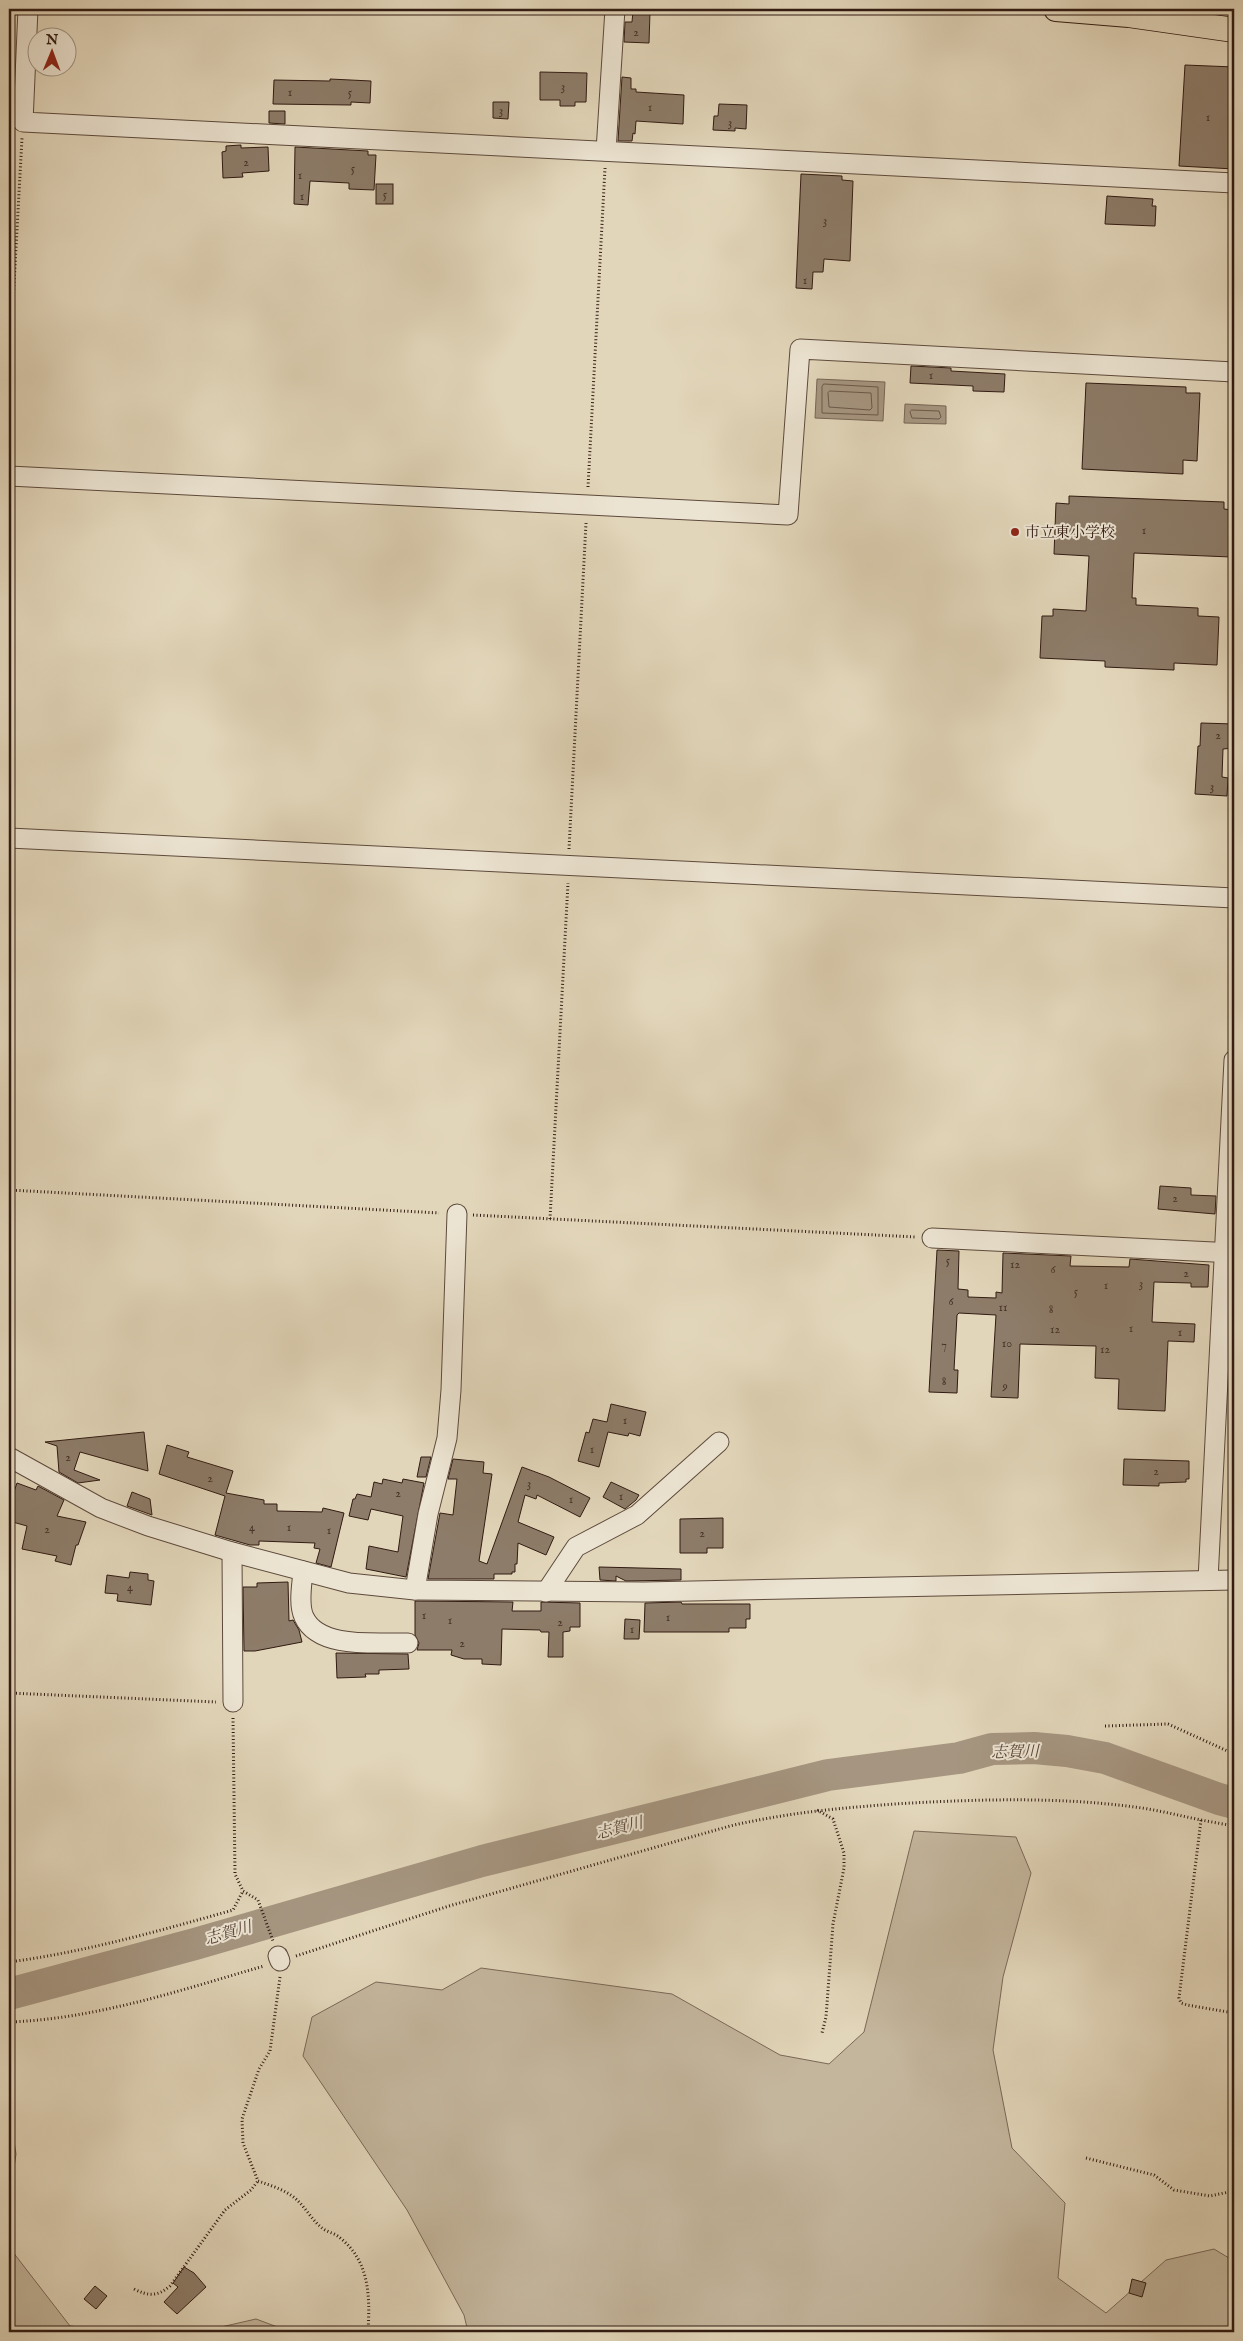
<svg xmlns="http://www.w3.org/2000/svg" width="1243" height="2341" viewBox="0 0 1243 2341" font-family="'IM FELL English','Noto Serif JP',serif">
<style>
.green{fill:#c4b69d;stroke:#7a6858}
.water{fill:#a69681;stroke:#776555}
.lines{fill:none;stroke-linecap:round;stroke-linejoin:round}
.shore{stroke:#6c584a;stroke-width:1}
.river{stroke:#a69681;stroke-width:32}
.building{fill:#8d7c69;stroke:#311b12}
.minor-casing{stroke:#5d4a3c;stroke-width:21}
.major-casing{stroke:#311b12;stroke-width:26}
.path{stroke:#311b12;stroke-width:3;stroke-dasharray:1 2.5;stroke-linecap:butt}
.minor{stroke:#ece4d2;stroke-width:19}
.major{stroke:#e2d6ba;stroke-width:24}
.poi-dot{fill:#8f2418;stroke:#ece4d2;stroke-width:2}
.labels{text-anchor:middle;stroke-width:4;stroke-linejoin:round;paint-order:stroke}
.number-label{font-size:12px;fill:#483328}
.poi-label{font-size:15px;fill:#311b12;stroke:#ece4d2;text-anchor:start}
.water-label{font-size:16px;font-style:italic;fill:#5a4639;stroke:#ece4d2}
</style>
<rect width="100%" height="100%" fill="#e2d6ba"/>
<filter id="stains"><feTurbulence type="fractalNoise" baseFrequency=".004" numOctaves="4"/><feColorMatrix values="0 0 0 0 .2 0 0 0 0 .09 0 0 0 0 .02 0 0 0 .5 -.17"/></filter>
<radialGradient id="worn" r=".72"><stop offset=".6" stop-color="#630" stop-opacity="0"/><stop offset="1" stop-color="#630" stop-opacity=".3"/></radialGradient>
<!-- green -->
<g class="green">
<path d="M914 1831 1016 1837 1031 1873 1003 1977 993 2050 1012 2148 1065 2203 1058 2278 1106 2313 1166 2260 1214 2249 1234 2261V2332H468L464 2315 407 2210 303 2056 312 2017 376 1982 442 1990 481 1968 672 1994 780 2055 829 2064 864 2032Z"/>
<path d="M9 2109 16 2154 9 2201Z"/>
<path d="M9 2247 70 2326 126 2332H9Z"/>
<path d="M256 2319 291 2332H199Z"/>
</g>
<!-- water -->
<g class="water">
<path d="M817 379 885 382 883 421 815 418Z"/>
<path d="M905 404 946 406V424L904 423Z"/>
</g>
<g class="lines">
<!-- shore -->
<g class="shore">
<path d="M824 384 878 387V415L822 413V387Z"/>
<path d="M830 391 871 393 872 408 870 410 829 407 828 393Z"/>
<path d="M912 410 939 411 941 417 939 419 912 418 910 412Z"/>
</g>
<!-- river -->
<path class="river" d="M9 1994 195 1944 482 1861 828 1775 959 1758 992 1749 1034 1748 1067 1751 1105 1758 1219 1799 1234 1803"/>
</g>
<!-- building -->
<g class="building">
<path d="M633 11 650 12 649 43 624 42 625 22H632Z"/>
<path d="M1185 65 1234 67V169L1179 166Z"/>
<path d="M540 72 587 73 586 102H575V106H560V100H540Z"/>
<path d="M622 77 631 78V89H636V92L684 95 683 124 636 121 635 134 633 133 632 141H618Z"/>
<path d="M330 79 371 81 370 103 351 102V105L273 104 274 80 330 81Z"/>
<path d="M493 102H509L508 119 493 118Z"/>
<path d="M719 104 747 105 746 129 735 128V131L713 130 714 116H718Z"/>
<path d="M269 111H285V124L269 123Z"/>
<path d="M241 145V148L268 147 269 171 242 173 243 177 223 178 222 152 226 151V146Z"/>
<path d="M295 147 368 151V155H376L374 190 349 189V183L310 181 308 205 294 204Z"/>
<path d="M801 174 842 176V180L853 181 850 261 824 259 823 272H813L812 289 796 288Z"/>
<rect x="376" y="184" width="17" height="20"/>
<path d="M1107 196 1153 199 1152 206H1156L1155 226 1105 224Z"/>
<path d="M911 366 951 368V371L1005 374 1004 392 973 391V386L910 383Z"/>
<path d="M1086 383 1186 387V393H1200L1197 461 1183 460V474L1082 469Z"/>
<path d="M1069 496 1224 502V509L1233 510 1231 557 1134 553 1132 598H1136V605L1198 608V616L1219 617 1217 665 1174 663V670L1105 667V661L1040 658 1042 616H1053V609L1086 611 1089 556 1054 554 1056 503 1069 504Z"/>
<path d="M1201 723 1234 724V748L1223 749 1222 777 1228 778 1227 796 1195 794 1198 746H1200Z"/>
<path d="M1160 1186 1191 1188V1195L1216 1196 1215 1214 1158 1209Z"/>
<path d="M937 1250 959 1251 958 1289 968 1290V1297L996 1298V1292L1002 1293 1003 1253 1071 1256 1070 1266 1129 1267 1130 1259 1209 1265 1208 1287H1191V1283L1154 1282 1152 1322 1195 1324 1194 1342 1168 1341 1165 1411 1118 1409 1119 1379 1095 1378 1096 1346 1020 1344 1018 1398 991 1397 996 1315 959 1313 957 1315 954 1370H958L957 1393 929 1392Z"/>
<path d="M611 1404 646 1412 640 1436 629 1433 628 1436 608 1432 599 1467 578 1461 586 1432 589 1433 593 1419 607 1422Z"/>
<path d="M144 1432 148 1471 80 1452 74 1470 100 1480 78 1483 59 1472 57 1446 45 1442Z"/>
<path d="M167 1445 189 1452 187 1457 233 1471 226 1493 264 1500V1504H277V1511L322 1512 323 1508 344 1513 331 1567 316 1563 320 1549 314 1548 315 1543 259 1541V1545H250L215 1535 225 1496 159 1474Z"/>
<path d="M421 1457H431L426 1477H417Z"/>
<path d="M453 1459 484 1462 483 1473 492 1474 479 1561 487 1564 522 1467 549 1477 590 1498 580 1517 537 1495 536 1499 525 1495 518 1522 554 1537 546 1555 518 1543 517 1564H515V1572H512V1574H494V1579H428L440 1513 453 1515 457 1479H448Z"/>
<path d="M1124 1459 1189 1461V1479H1186V1482L1159 1483V1486L1123 1485Z"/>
<path d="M383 1479 402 1483 403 1479 424 1483 406 1577 366 1569 369 1546 398 1552 403 1516 371 1509 368 1520 349 1516 353 1499H355L357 1494 371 1497 374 1482 382 1484Z"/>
<path d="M611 1482 639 1495 636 1500 625 1509 603 1497Z"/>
<path d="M17 1483 36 1490 38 1486 64 1500 57 1516 86 1522 78 1545H76L71 1565 55 1561 57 1556 22 1549 27 1526 9 1521V1506Z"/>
<path d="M132 1492 150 1499 152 1515 127 1506Z"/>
<path d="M723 1518V1548H707V1553H680V1519Z"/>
<path d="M599 1567 681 1569V1580L626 1581 616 1576V1581L600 1580Z"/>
<path d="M130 1572 148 1574V1580L154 1581 151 1605 117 1601 118 1594 105 1593 107 1575 129 1578Z"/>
<path d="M288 1582 289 1621 293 1620 299 1630 302 1642 255 1651H244L243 1587H257V1583Z"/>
<path d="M415 1601 513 1602 512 1611H541V1602L580 1603V1627H570V1631L563 1632V1657H548L549 1632H541L540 1630 502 1629 501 1665 482 1664V1659H464L451 1655 452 1650H417L419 1643 415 1635Z"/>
<path d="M681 1602 682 1604H750V1619H746V1628H729V1632H644L645 1603Z"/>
<path d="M625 1619 640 1620 639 1639H624Z"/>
<path d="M336 1653 408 1654 409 1669 379 1670V1674H365L366 1677 337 1678Z"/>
<path d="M184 2267 194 2273 206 2287 177 2314 164 2302 178 2287 173 2283Z"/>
<path d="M1132 2279 1146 2283 1142 2297 1129 2293Z"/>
<path d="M95 2286 107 2296 96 2309 84 2299Z"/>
</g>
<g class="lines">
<!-- minor casing -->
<g class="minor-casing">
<g id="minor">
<path d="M28 9 23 122 1234 183"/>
<path d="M606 151 615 9"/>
<path d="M9 476 788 515 800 349 1234 372"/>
<path d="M9 838 1234 898"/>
<path d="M932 1238 1234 1253"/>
<path d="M9 1457 101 1508 148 1526 232 1552 349 1583 415 1590 644 1592 1234 1580"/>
<path d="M232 1552 233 1702"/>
<path d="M303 1571C302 1585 298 1604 304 1617 319 1650 378 1642 408 1643"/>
<path d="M1208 1580 1234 1060"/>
<path d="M415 1590 428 1514 447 1438 451 1390 457 1214"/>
<path d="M546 1592 576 1547 637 1515 719 1442"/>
<path d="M278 1956 280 1961"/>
</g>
</g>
<!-- major casing -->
<g class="major-casing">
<path id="major" d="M1056 9 1129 15 1234 30"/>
</g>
<!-- path -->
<g class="path">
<path d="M9 377 22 138"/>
<path d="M588 487 605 168"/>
<path d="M569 849 586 523"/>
<path d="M9 1190 439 1213"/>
<path d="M473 1215 916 1237"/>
<path d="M550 1219 568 883"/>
<path d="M9 1693 216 1702"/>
<path d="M233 1718 235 1874 243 1891 258 1900 273 1941"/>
<path d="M1105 1726 1168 1724 1234 1754"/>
<path d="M817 1810 833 1819 844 1853V1868L833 1924 826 2017 822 2033"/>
<path d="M1201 1820 1234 1826"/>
<path d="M296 1956 449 1906 730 1826C790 1812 849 1807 911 1803 987 1799 1065 1797 1142 1808 1162 1811 1181 1816 1201 1820L1179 1998 1181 2003 1187 2005 1234 2013"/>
<path d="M9 1962C85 1952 159 1931 233 1910L243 1891"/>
<path d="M280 1977 270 2051 259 2069 242 2119 243 2143 258 2181C272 2186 289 2191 299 2202 307 2210 313 2221 322 2228 327 2232 334 2233 339 2237 370 2261 370 2296 368 2332"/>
<path d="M9 2022C96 2019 181 1990 264 1966"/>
<path d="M1086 2158 1154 2175 1174 2190 1210 2196 1234 2191"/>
<path d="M134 2289C148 2296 157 2297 170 2286L225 2210 251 2190 258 2181"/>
</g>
<!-- minor -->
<use href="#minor" class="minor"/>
<!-- major -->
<use href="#major" class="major"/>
</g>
<!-- markers -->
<circle class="poi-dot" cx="1015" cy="532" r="5"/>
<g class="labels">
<!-- number labels -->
<g class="number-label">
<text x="636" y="36">2</text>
<text x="563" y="90">3</text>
<text x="290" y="96">1</text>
<text x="350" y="96">5</text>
<text x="650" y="111">1</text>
<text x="501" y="114">3</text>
<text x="1208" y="121">1</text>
<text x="730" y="126">3</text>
<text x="246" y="166">2</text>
<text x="353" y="172">5</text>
<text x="300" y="179">1</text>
<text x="385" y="198">5</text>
<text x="302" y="200">1</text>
<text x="825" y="224">3</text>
<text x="805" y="284">1</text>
<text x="931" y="379">1</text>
<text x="1144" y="534">1</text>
<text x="1218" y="739">2</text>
<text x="1212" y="790">3</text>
<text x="1175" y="1202">2</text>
<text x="948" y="1264">5</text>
<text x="1015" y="1268">12</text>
<text x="1053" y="1273">6</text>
<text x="1186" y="1277">2</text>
<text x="1141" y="1287">3</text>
<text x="1106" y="1289">1</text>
<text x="1076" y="1295">5</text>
<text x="951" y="1305">6</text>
<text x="1003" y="1311">11</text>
<text x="1051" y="1313">8</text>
<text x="1131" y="1332">1</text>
<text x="1055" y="1333">12</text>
<text x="1180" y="1336">1</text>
<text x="1007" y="1347">10</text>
<text x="944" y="1349">7</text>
<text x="1105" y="1353">12</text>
<text x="944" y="1385">8</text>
<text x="1005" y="1390">9</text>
<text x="625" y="1424">1</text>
<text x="592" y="1453">1</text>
<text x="68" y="1461">2</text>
<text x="1156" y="1475">2</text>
<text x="210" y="1482">2</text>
<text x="529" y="1487">3</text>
<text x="398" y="1497">2</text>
<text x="621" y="1500">1</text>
<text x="571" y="1503">1</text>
<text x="252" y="1531">4</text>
<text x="289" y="1531">1</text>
<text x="47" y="1533">2</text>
<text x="329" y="1534">1</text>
<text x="702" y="1537">2</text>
<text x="130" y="1591">4</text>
<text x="424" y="1619">1</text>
<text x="668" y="1621">1</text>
<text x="450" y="1624">1</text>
<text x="560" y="1626">2</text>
<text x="632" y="1633">1</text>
<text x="462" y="1647">2</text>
</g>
<!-- poi labels -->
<g class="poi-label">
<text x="1025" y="537">市立東小学校</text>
</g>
<!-- water labels -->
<g class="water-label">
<text transform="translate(1015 1751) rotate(-1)" y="6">志賀川</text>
<text transform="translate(619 1827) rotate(-14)" y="6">志賀川</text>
<text transform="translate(228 1932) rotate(-16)" y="6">志賀川</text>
</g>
</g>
<!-- margin -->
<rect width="1243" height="2341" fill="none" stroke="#e2d6ba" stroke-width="30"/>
<rect x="10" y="10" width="1223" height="2321" fill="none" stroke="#311b12" stroke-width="2.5"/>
<rect x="15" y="15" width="1213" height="2311" fill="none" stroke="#311b12"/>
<!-- north arrow -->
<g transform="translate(52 52) rotate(1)"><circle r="24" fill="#ece4d2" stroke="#a19485"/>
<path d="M0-4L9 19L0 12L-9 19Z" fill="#8f2418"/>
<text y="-8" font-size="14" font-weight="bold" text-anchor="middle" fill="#311b12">N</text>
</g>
<rect width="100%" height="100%" filter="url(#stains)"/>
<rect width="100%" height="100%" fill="url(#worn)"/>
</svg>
